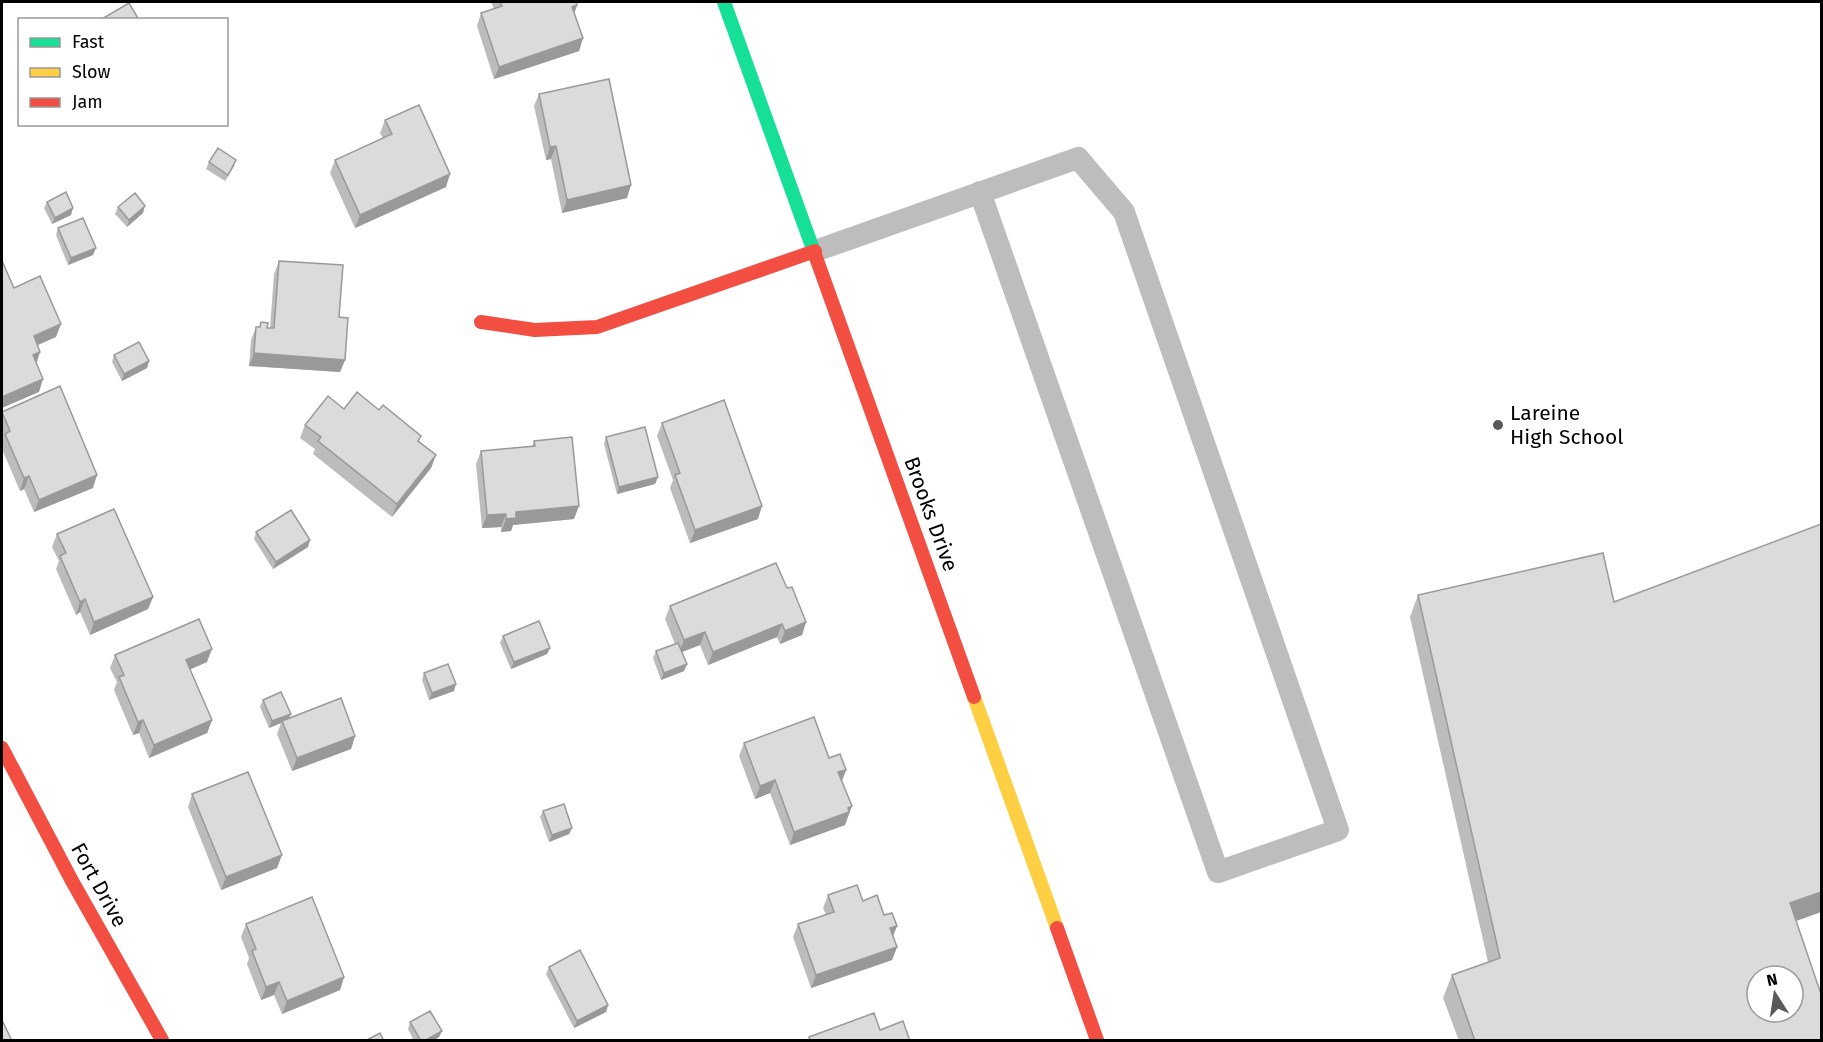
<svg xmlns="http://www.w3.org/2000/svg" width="1823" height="1042" viewBox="0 0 1823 1042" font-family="'Fira Sans',sans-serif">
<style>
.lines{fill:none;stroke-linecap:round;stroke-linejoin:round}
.lane{stroke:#bdbdbd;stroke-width:22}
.fast{stroke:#16e098;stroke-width:14}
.slow{stroke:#ffcf43;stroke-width:14}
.jam{stroke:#f24e42;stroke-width:14}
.wall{fill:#bcbcbc}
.shaded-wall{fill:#999}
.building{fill:#dbdbdb;stroke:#999;stroke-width:1.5;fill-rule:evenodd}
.poi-dot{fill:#595959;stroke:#fff;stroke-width:2}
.labels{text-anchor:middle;stroke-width:5;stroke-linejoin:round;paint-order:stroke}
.poi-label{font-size:21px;fill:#000;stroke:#fff;text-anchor:start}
.street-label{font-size:21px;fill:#000;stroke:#fff}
</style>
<rect width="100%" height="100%" fill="#fff"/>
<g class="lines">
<!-- lane -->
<path class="lane" d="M815 251 1078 158 1124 212 1338 830 1218 872 980 192"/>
<!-- fast -->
<path class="fast" d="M724 2 814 252"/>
<!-- slow -->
<path class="slow" d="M974 697 1057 928"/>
<!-- jam -->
<g class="jam">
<path d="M814 252 974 697"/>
<path d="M481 322 535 330 597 327 815 251"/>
<path d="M2 748 72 881 162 1040"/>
<path d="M1057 928 1097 1040"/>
</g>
</g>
<!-- wall -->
<g class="wall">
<path d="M491 2H576L577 5 574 13 583 38 579 51 494 79 477 26 481 13 494 9Z"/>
<path d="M539 94 627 198 562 213 551 159 546 160 534 106Z"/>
<path d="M385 120 446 187 355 228 330 173 335 160 383 138 380 133Z"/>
<path d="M209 162 234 166 225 181 206 169Z"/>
<path d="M47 202 71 215 52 224 44 208Z"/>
<path d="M118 207 143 213 127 227 115 214Z"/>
<path d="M58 228 93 255 68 265 56 235Z"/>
<path d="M279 261 339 317 345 360 340 372 249 366 251 340 256 327H259L261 322 267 328H270L274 274Z"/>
<path d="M114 355 149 361 147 368 122 381 112 362Z"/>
<path d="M344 409 419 442 436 455 431 468 392 517 313 454 315 449 300 438 305 425Z"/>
<path d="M2 412 93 488 34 512 24 489 20 491 2 449V445L3 439 2 435Z"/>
<path d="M662 423 758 519 690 543 670 488 673 480 657 436Z"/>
<path d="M606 437 658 477 655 484 617 494 604 444Z"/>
<path d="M534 441 574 519 513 525 511 531 501 532V527L482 528 476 464 481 451 532 446Z"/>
<path d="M1821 524V912L1796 921 1821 1041H1459L1443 998 1452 975 1488 962 1410 617 1418 595 1614 602Z"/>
<path d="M256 532 308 547 273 569 254 539Z"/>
<path d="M57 534 153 597 148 609 90 635 80 612 76 615 56 569 59 561 52 547Z"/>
<path d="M787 588 806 622 802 635 780 644 777 637 708 665 700 645 682 652 687 664 684 671 661 680 653 658 656 651 675 644 665 619 670 606Z"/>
<path d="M503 636 550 648 547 654 511 669 500 643Z"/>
<path d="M115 655 207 662 190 669 212 720 207 733 149 758 139 733 133 735 114 690 117 682 110 668Z"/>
<path d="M424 673 454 691 429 700 422 680Z"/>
<path d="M263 700 289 718 355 736 351 749 292 771 277 734 281 723 269 728 260 707Z"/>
<path d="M744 743 829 758 846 770 842 781 847 819 845 825 790 845 770 793 755 799 739 756Z"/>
<path d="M192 794 277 868 221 890 188 807Z"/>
<path d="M543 811 572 828 569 834 549 842 540 817Z"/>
<path d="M828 895 863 901 893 937 897 947 892 960 811 988 793 937 798 924 826 915 823 908Z"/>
<path d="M246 924 344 977 340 990 282 1014 274 995 261 1000 247 964 249 958 241 937Z"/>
<path d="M549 967 608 1005 606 1012 574 1028 546 974Z"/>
<path d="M410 1022 442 1031 439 1037 433 1041H414L408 1029Z"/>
</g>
<!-- shaded-wall -->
<g class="shaded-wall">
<path d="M577 5 573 18 572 7Z"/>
<path d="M583 38 579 51 494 79 499 67Z"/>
<path d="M556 146 551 159 546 160 550 147Z"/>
<path d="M236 160 234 166 225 181 228 175Z"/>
<path d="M450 174 446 187 355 228 360 215Z"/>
<path d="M631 185 627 198 562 213 567 200Z"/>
<path d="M145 206 143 213 127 227 129 220Z"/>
<path d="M73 208 71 215 52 224 55 218Z"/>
<path d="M96 248 93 255 68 265 71 258Z"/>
<path d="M61 324 56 337 29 349 34 336Z"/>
<path d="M40 352 36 365 33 355Z"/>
<path d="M254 353 345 360 340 372 249 366Z"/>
<path d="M149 361 147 368 122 381 124 374Z"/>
<path d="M43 379 39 392 2 408V397Z"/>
<path d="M436 455 431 468 392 517 397 504Z"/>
<path d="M97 475 93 488 34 512 39 500Z"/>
<path d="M29 476 24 489 20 491 24 478Z"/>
<path d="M658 477 655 484 617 494 619 487Z"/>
<path d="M579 506 574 519 513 525 511 531 501 532 506 519 516 512Z"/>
<path d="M762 506 758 519 690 543 695 530Z"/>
<path d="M506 514 501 527 482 528 487 515Z"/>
<path d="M310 540 308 547 273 569 276 562Z"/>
<path d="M153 597 148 609 90 635 94 622Z"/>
<path d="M85 599 80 612 76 615 80 602Z"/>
<path d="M806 622 802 635 780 644 785 631Z"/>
<path d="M782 624 777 637 708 665 713 652Z"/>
<path d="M705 632 700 645 679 653 684 640Z"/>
<path d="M550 648 547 654 511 669 514 662Z"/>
<path d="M212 649 207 662 182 673 186 660Z"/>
<path d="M687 664 684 671 661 680 664 673Z"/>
<path d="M456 684 454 691 429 700 432 693Z"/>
<path d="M291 714 288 720 282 721 281 723 269 728 272 721Z"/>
<path d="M143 720 139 733 133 735 138 722Z"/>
<path d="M212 720 207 733 149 758 154 745Z"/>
<path d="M355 736 351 749 292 771 297 758Z"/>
<path d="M846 770 841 783 838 772Z"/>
<path d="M775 780 770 793 755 799 760 786Z"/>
<path d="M852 806 845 825 790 845 794 832Z"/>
<path d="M572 828 569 834 549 842 552 835Z"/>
<path d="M282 855 277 868 221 890 226 877Z"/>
<path d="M1821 892V912L1782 926 1790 903Z"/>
<path d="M897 926 892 939 890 928Z"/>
<path d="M897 947 892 960 811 988 816 975Z"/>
<path d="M344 977 340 990 282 1014 287 1001Z"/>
<path d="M279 982 274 995 261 1000 266 987Z"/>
<path d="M608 1005 606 1012 574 1028 577 1021Z"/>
<path d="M442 1031 439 1037 433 1041H424Z"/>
</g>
<!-- building -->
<g class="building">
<path d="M500 2H576L577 5 572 7 583 38 499 67 481 13 502 6Z"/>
<path d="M129 3 139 20H100Z"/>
<path d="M609 79 631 185 567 200 556 146 550 147 539 94Z"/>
<path d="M419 105 450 174 360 215 335 160 392 134 385 120Z"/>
<path d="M218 148 236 160 228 175 209 162Z"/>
<path d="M66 192 73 208 55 218 47 202Z"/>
<path d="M135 193 145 206 129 220 118 207Z"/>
<path d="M83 218 96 248 71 258 58 228Z"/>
<path d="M279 261 343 265 339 317 348 318 345 360 254 353 256 327H260L261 322 268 323 267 328H274Z"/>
<path d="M3 263 14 288 40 276 61 324 34 336 40 352 33 355 43 379 2 397V264Z"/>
<path d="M139 342 149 361 124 374 114 355Z"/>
<path d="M60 386 97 475 39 500 29 476 24 478 5 434 10 431 2 412Z"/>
<path d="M357 392 379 410 383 405 421 436 418 441 436 455 397 504 318 441 321 437 305 425 328 396 344 409Z"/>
<path d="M724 400 762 506 695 530 675 475 680 473 662 423Z"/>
<path d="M645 427 658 477 619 487 606 437Z"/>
<path d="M572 437 579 506 516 512V518L506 519V514L487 515 481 451 535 446 534 441Z"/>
<path d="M114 509 153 597 94 622 85 599 80 602 60 556 66 553 57 534Z"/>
<path d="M291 510 310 540 276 562 256 532Z"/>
<path d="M1821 524V892L1790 903 1821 994V1041H1475L1452 975 1500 958 1418 595 1603 553 1614 602ZM1757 976H1793V1012H1757Z"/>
<path d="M776 563 787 588 792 587 806 622 785 631 782 624 713 652 705 632 684 640 670 606Z"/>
<path d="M199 619 212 649 186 660 212 720 154 745 143 720 138 722 119 677 124 675 115 655Z"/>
<path d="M539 621 550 648 514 662 503 636Z"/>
<path d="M678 643 687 664 664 673 656 651Z"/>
<path d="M448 664 456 684 432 693 424 673Z"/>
<path d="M281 692 291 714 272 721 263 700Z"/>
<path d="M341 698 355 736 297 758 282 721Z"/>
<path d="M814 717 829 758 840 754 846 770 838 772 852 806 848 808 849 812 794 832 775 780 760 786 744 743Z"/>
<path d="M248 772 282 855 226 877 192 794Z"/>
<path d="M564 804 572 828 552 835 543 811Z"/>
<path d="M857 885 863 901 877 895 884 915 892 913 897 926 890 928 897 947 816 975 798 924 834 912 828 895Z"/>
<path d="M312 897 344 977 287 1001 279 982 266 987 252 951 256 949 246 924Z"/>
<path d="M580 950 608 1005 577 1021 549 967Z"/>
<path d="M430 1011 442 1031 424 1041H421L410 1022Z"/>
<path d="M874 1013 880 1030 903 1021 910 1041H810L809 1037Z"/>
<path d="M2 1020 12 1041H2Z"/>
<path d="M380 1033 384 1041H365Z"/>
</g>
<!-- markers -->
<circle class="poi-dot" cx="1498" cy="425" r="6"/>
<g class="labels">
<!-- poi labels -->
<g class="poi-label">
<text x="1510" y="420">Lareine<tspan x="1510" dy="24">High School</tspan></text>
</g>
<!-- street labels -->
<g class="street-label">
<text transform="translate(931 514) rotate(70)" y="7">Brooks Drive</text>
<text transform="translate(99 885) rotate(61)" y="7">Fort Drive</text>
</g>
</g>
<!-- border -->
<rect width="1823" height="1042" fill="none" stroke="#000000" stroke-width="6"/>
<!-- legend -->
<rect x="18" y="18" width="210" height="108" fill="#ffffff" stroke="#999999" stroke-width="1.5"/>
<rect x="30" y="38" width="30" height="9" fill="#16e098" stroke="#999999" stroke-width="1.5"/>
<text x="72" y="48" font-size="18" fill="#000000">Fast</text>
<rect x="30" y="68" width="30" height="9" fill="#ffcf43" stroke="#999999" stroke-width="1.5"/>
<text x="72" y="78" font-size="18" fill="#000000">Slow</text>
<rect x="30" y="98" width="30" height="9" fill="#f24e42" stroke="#999999" stroke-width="1.5"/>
<text x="72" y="108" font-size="18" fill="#000000">Jam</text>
<!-- north arrow -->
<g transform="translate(1775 994) rotate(348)"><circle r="28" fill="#ffffff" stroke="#999999" stroke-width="1.5"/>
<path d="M0-4.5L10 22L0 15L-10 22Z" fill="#595959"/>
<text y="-9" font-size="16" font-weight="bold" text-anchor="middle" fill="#000000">N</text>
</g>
</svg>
